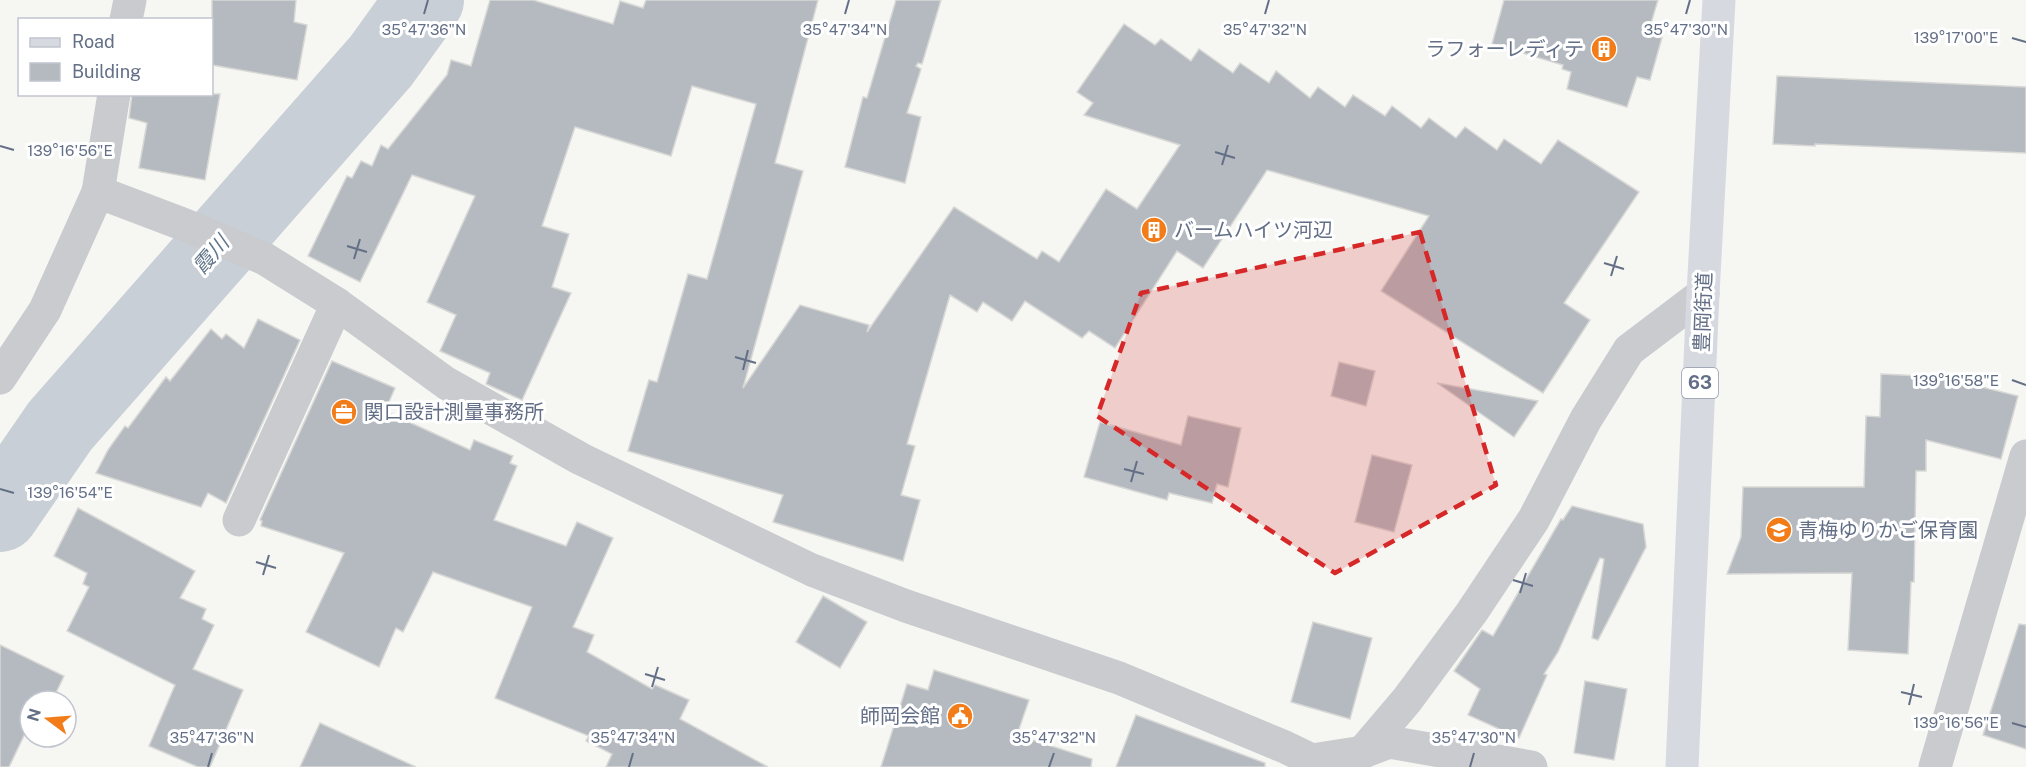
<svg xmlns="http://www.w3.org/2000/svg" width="2026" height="767" viewBox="0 0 2026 767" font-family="'Public Sans','Noto Sans JP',sans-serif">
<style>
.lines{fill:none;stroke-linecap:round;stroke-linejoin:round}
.river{stroke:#c9cfd6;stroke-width:78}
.building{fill:#b5bac0;stroke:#d7d8d5;stroke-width:1.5}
.minor{stroke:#c9cbcf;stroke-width:33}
.major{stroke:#d6d9df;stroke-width:33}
.marked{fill:#d62828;fill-opacity:0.2;stroke:#d62828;stroke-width:4.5;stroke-dasharray:12 8;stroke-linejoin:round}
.ticks{fill:none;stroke:#636f86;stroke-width:2}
.labels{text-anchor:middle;stroke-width:6;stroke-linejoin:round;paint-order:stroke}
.shield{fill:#fff;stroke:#929aaa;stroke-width:1.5}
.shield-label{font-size:18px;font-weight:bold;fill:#636f86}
.poi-label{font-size:20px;fill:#636f86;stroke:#fff;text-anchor:start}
.street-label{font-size:20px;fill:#636f86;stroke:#fff}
.water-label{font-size:21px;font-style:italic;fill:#63778a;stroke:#fff}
.ticks-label{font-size:15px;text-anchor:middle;fill:#636f86;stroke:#fff;stroke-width:6;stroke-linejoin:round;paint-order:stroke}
</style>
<rect width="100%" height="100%" fill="#f6f7f3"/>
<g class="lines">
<!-- river -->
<path class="river" d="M0 513 60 426 381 61 425 0"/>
</g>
<!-- building -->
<g class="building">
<path d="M212 0H296L294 22 307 25 297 80 212 65Z"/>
<path d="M490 0H533L613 24 620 1 643 8 646 0H818L775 163 803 171 743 388 800 305 869 325 867 332 954 207 1037 259 1042 251 1059 262 1106 189 1137 209 1180 145 1084 115 1093 103 1077 92 1124 24 1155 45 1161 39 1191 61 1199 49 1233 73 1240 63 1269 83 1276 71 1310 98 1318 87 1345 107 1353 95 1385 116 1392 106 1421 128 1429 118 1456 138 1465 127 1497 150 1504 139 1541 164 1558 140 1639 192 1564 303 1590 320 1543 393 1381 291 1429 216 1267 170 1203 268 1177 251 1115 348 1089 331 1082 338 1025 301 1012 321 983 302 977 312 950 295 907 444 915 446 901 495 920 500 903 561 773 522 783 495 628 451 649 380 657 382 688 274 707 279 756 104 692 86 671 156 575 127 542 226 569 234 552 287 571 293 522 400 486 384 490 373 440 351 456 315 427 302 475 196 412 175 360 282 308 256 347 176 352 178 361 161 372 166 381 145 388 149 447 75 451 60 471 66Z"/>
<path d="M896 0H941L922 64 918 63 916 66 921 69 907 113 921 117 905 183 845 167 863 97 867 98Z"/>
<path d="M1504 0H1658L1649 30 1663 34 1650 80 1637 77 1627 107 1567 89 1571 72 1562 69 1563 65 1492 44Z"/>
<path d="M1777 76 2026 87V153L1815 144V146L1773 144Z"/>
<path d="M132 94H220L205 180 139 168 147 123 129 118Z"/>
<path d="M258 319 300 340 226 503 208 493 201 507 96 473 108 450 125 426 128 428 166 377 170 381 211 329 222 339 226 334 244 348Z"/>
<path d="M332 361 395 388 385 411 470 450 474 440 513 456 510 463 517 466 494 520 566 546 577 522 613 538 573 627 594 635 587 652 652 689 655 685 689 700 680 719 768 767H606L612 754 586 741 589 736 495 698 532 607 433 572 403 632 396 628 379 667 306 632 344 553 261 526 262 521 260 520Z"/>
<path d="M1339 362 1375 371 1366 406 1331 396Z"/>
<path d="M1881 374 1942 377 2018 396 2001 459 1926 440V471H1916L1914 582H1911L1908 654 1848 650 1852 573 1727 574 1741 537 1743 487H1864L1866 416 1880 417Z"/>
<path d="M1437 383 1538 401 1514 437Z"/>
<path d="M1188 416 1241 428 1228 487 1217 484 1212 503 1169 493 1167 500 1084 477 1100 422 1181 445Z"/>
<path d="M1372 455 1412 465 1394 532 1355 522Z"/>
<path d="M1572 506 1643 524 1646 547 1598 640 1592 638 1604 559 1600 558 1558 652 1544 674 1547 675 1519 738 1468 715 1480 689 1454 671 1482 630 1493 636 1561 519 1563 520Z"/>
<path d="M78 508 195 571 180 598 206 609 202 619 214 625 193 669 243 690 210 767H198L149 746 175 685 67 631 89 587 83 584 87 573 54 556Z"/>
<path d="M823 596 867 622 840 668 796 642Z"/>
<path d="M1313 622 1372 638 1350 719 1291 702Z"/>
<path d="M2019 624 2026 625V749L1983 735Z"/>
<path d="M0 645 64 676 52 701H30V723L9 767H0Z"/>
<path d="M934 670 1029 700 1017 735 1092 759 1091 767H881L907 684 928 690Z"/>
<path d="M1585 681 1627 689 1614 760 1574 753Z"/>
<path d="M1136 715 1265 763V767H1116Z"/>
<path d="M320 723 416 767H300Z"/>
</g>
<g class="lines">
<!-- minor -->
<g class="minor">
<path d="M126 20 130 0"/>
<path d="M98 192 185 225 265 259 337 304 446 383 581 459 812 570 906 606 1119 678 1285 747 1312 760 1363 752 1389 742 1531 767"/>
<path d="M0 378 45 310 98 192 114 94"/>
<path d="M239 520 337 304"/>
<path d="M1362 753 1407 700 1472 612 1534 519 1586 419 1629 350 1703 294"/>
<path d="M1935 767 2026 456"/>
</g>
<!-- major -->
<path class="major" d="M1682 767 1703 294 1719 0"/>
</g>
<!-- marked area -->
<path class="marked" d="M1420 232 1496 485 1335 573 1097 416 1141 293Z"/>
<!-- ticks -->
<path class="ticks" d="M424 14 428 0M845 14 849 0M1265 14 1269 0M1686 14 1690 0M2012 38 2026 42M0 146 14 150M1215 152 1235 158M1222 165 1228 145M347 246 367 252M354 259 360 239M1604 263 1624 269M1611 276 1617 256M735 357 756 363M743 370 748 350M2012 380 2026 385M1124 469 1144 474M1131 482 1137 461M0 489 14 493M256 562 276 568M263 575 269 555M1513 580 1533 586M1520 593 1526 573M645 674 665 680M652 687 658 667M1901 692 1922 697M1909 705 1914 684M2012 723 2026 727M208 767 212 753M629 767 633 753M1049 767 1054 753M1470 767 1474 753"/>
<!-- icons -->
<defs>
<g id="building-disc" transform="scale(1.35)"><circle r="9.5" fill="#f17c18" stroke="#fff"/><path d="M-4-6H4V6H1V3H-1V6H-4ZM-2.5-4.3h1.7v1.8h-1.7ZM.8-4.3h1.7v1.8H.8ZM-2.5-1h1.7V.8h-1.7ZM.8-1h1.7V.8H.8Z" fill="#fff"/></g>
<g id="office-disc" transform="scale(1.35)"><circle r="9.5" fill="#f17c18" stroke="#fff"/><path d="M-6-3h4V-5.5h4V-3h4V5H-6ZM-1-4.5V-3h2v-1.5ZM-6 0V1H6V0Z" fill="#fff"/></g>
<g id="school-disc" transform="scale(1.35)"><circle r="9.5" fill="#f17c18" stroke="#fff"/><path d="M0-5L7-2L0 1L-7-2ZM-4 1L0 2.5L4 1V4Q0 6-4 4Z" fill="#fff"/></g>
<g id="civic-disc" transform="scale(1.35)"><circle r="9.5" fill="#f17c18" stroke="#fff"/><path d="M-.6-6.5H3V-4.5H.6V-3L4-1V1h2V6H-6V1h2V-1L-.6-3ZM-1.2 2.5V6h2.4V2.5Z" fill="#fff"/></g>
</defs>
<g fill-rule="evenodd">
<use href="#building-disc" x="1604" y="49"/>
<use href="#building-disc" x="1154" y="230"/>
<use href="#office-disc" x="344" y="412"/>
<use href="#school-disc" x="1779" y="530"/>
<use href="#civic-disc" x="960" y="716"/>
</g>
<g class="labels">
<!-- shield labels -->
<rect class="shield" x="1682" y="368" width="36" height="30" rx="4.5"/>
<g class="shield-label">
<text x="1700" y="389">63</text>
</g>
<!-- poi labels -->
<g class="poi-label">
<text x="1584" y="56" text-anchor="end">ラフォーレディテ</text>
<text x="1174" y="237">バームハイツ河辺</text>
<text x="364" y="419">関口設計測量事務所</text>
<text x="1798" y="537">青梅ゆりかご保育園</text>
<text x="940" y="723" text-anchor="end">師岡会館</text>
</g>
<!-- street labels -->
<g class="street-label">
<text transform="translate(1703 312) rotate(-88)" y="7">豊岡街道</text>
</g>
<!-- water labels -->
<g class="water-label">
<text transform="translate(211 255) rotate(-49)" y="7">霞川</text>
</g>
</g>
<g class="ticks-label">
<text x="424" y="35">35°47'36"N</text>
<text x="845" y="35">35°47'34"N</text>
<text x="1265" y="35">35°47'32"N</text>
<text x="1686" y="35">35°47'30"N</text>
<text x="1956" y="43">139°17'00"E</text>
<text x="70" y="156">139°16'56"E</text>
<text x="1956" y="386">139°16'58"E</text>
<text x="70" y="498">139°16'54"E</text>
<text x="1956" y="728">139°16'56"E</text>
<text x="212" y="743">35°47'36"N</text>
<text x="633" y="743">35°47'34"N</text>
<text x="1054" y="743">35°47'32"N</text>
<text x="1474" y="743">35°47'30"N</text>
</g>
<!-- legend -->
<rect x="18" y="18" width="195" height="78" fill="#ffffff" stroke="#c1c5cf" stroke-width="1.5"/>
<rect x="30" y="38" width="30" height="9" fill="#d6d9df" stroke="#c1c5cf" stroke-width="1.5"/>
<text x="72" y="48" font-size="18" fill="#636f86">Road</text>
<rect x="30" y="63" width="30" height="18" fill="#b5bac0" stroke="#c1c5cf" stroke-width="1.5"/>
<text x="72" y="78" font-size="18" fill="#636f86">Building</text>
<!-- north arrow -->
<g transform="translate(48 719) rotate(286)"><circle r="28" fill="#ffffff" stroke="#c1c5cf" stroke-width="1.5"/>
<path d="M0-4.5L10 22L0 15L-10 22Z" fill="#f17c18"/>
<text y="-9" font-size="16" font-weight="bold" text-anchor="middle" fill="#636f86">N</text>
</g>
</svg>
